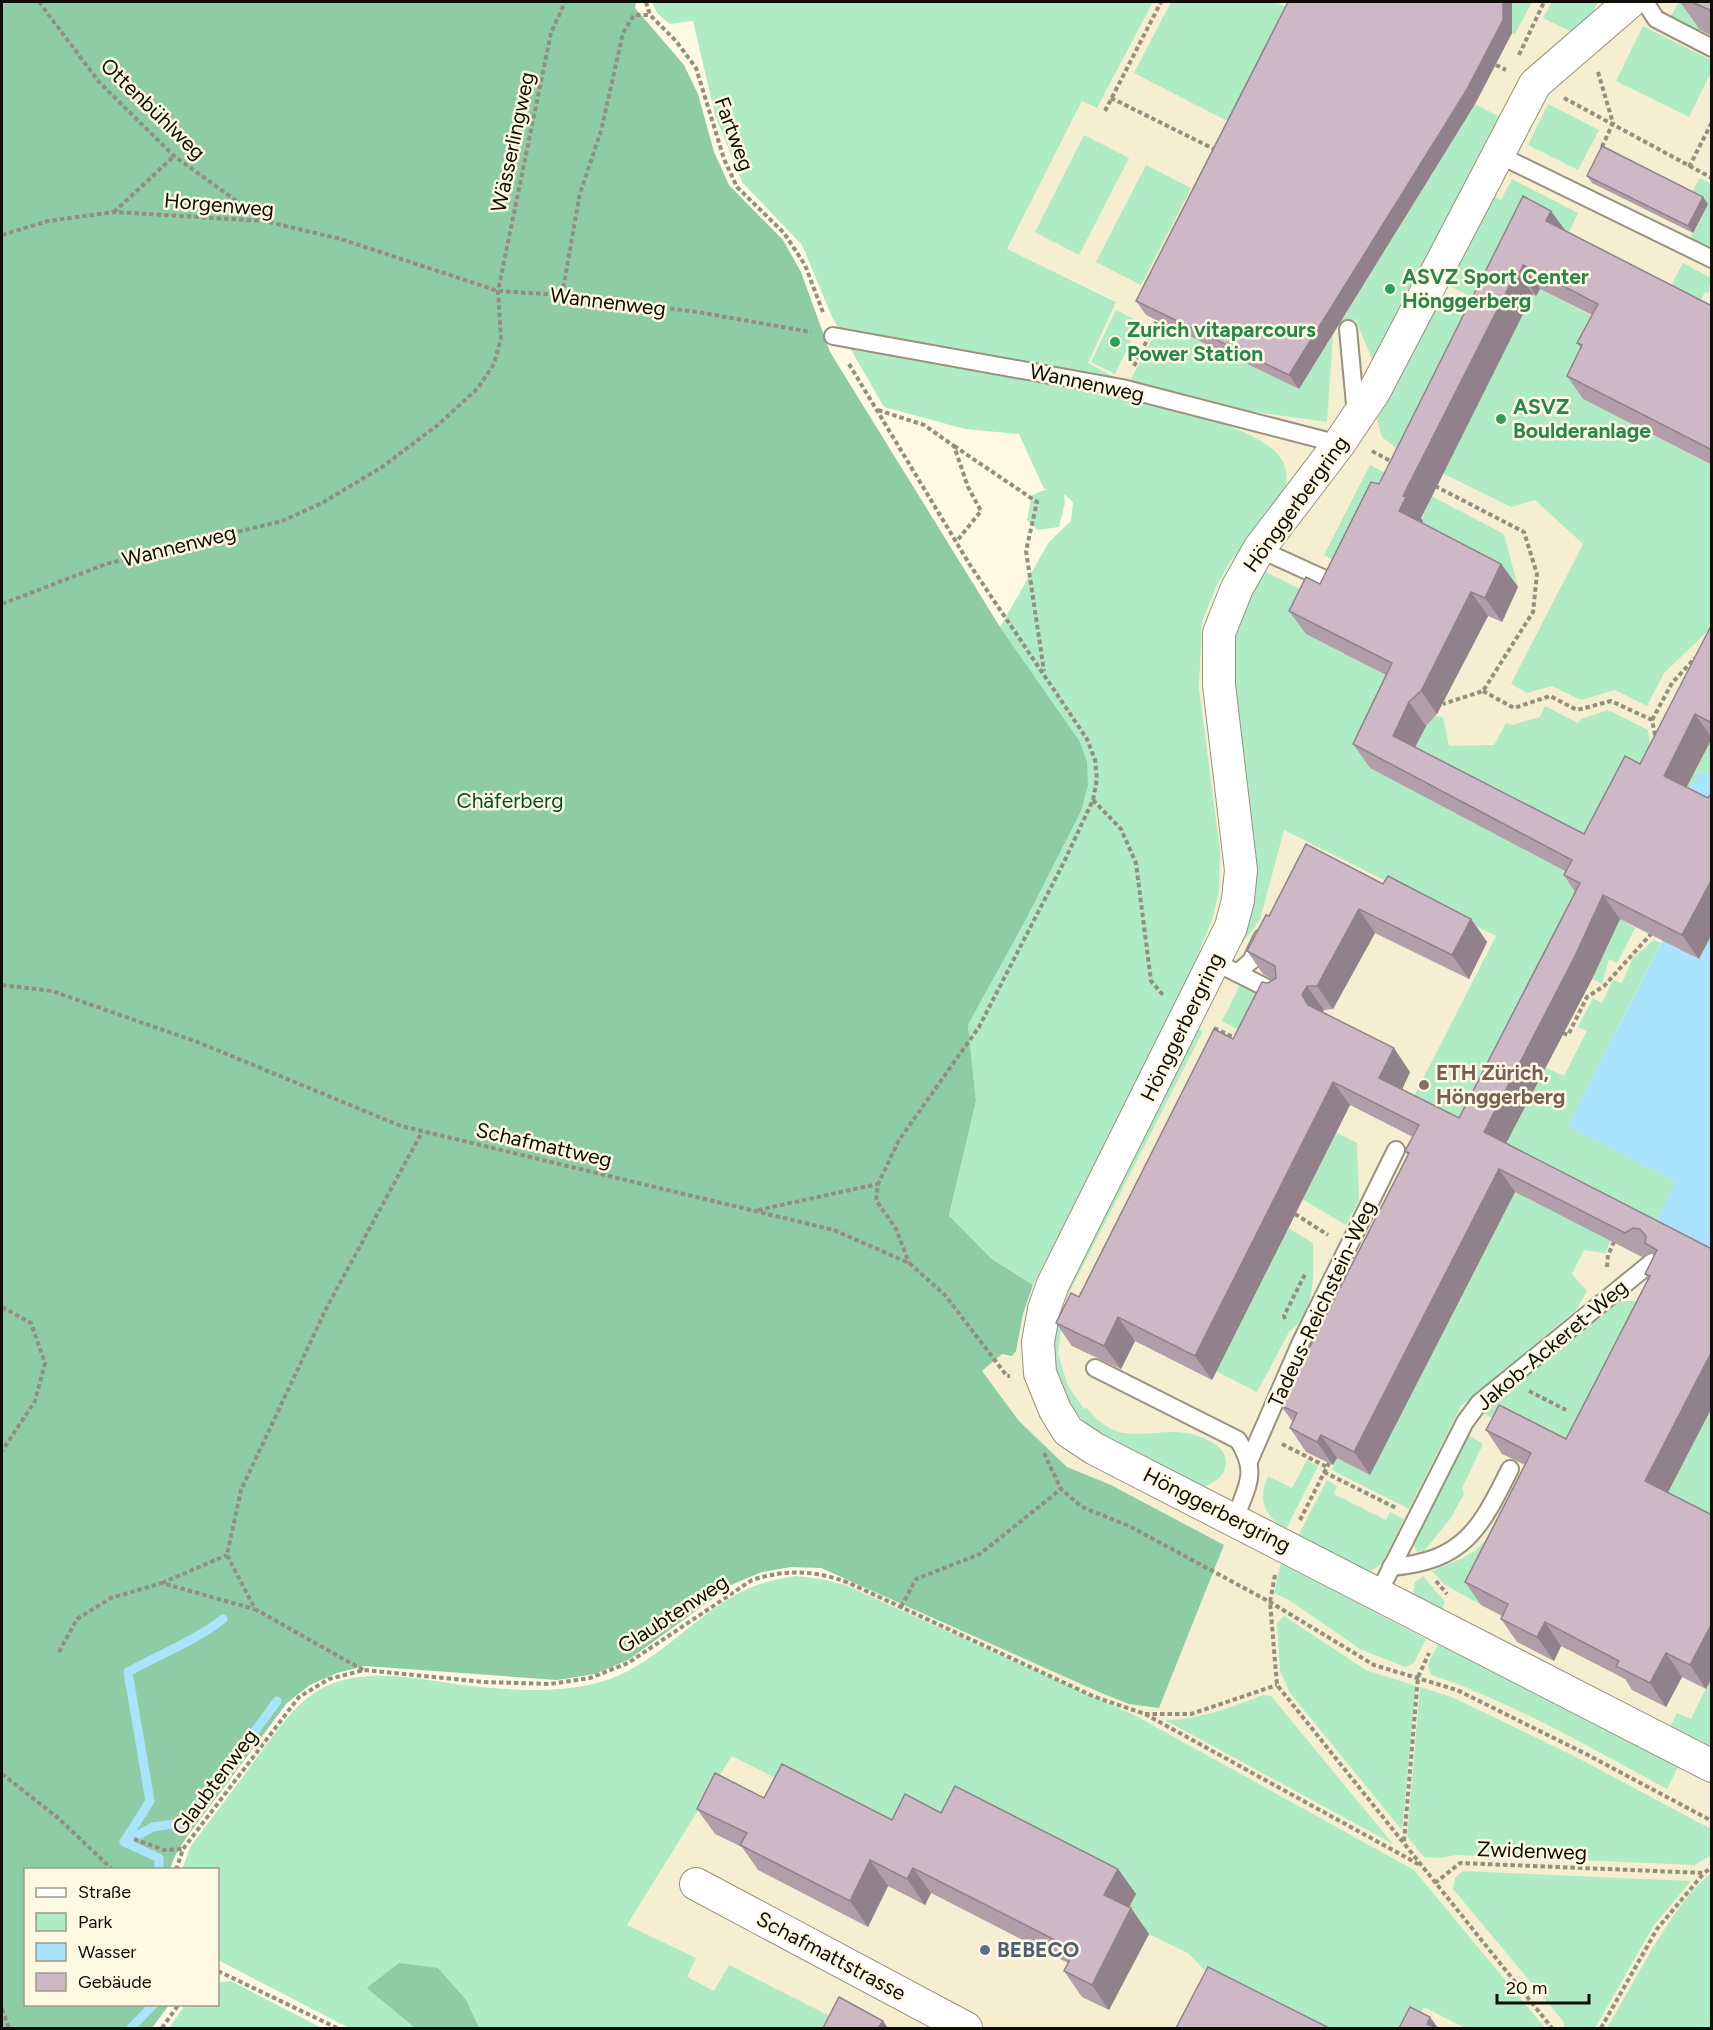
<svg xmlns="http://www.w3.org/2000/svg" width="1713" height="2030" viewBox="0 0 1713 2030" font-family="Figtree,sans-serif">
<style>
.built{fill:#f6eed0}
.green{fill:#afebc4}
.forest{fill:#8ecca5}
.water{fill:#a9e3fc}
.lines{fill:none;stroke-linecap:round;stroke-linejoin:round}
.stream{stroke:#a9e3fc;stroke-width:9}
.lane-casing{stroke:#98927e;stroke-width:20}
.street-casing{stroke:#98927e;stroke-width:34}
.path{stroke:#938e80;stroke-width:4;stroke-dasharray:4.5 3;stroke-linecap:butt}
.lane{stroke:#fff;stroke-width:16}
.street{stroke:#fff;stroke-width:32}
.wall{fill:#b19ea9}
.shaded-wall{fill:#90818a}
.building{fill:#ceb8c5;stroke:#90818a;stroke-width:1.5}
.leisure-dot{fill:#2e9e5b;stroke:#fff9e3;stroke-width:2}
.education-dot{fill:#8d6e63;stroke:#fff9e3;stroke-width:2}
.service-dot{fill:#5c6f8a;stroke:#fff9e3;stroke-width:2}
.labels{text-anchor:middle;stroke-width:5;stroke-linejoin:round;paint-order:stroke}
.street-label{font-size:21px;fill:#100d07;stroke:#fff9e3}
.leisure-label{font-size:21px;font-weight:bold;fill:#27864d;stroke:#fff9e3;text-anchor:start}
.park-label{font-size:21px;fill:#004e2b;stroke:#fff9e3}
.education-label{font-size:21px;font-weight:bold;fill:#785e54;stroke:#fff9e3;text-anchor:start}
.service-label{font-size:21px;font-weight:bold;fill:#4e5e75;stroke:#fff9e3;text-anchor:start}
</style>
<rect width="100%" height="100%" fill="#fff9e3"/>
<!-- built -->
<path class="built" d="M1133 2H1711V2028H626L627 1925 845 1576 1099 1692 1129 1704 1159 1708 1224 1545 1111 1485 1067 1467 1019 1421 982 1371 1002 1354 1007 1356 1017 1345 1023 1314 1036 1279 1176 1008 1220 851 1199 688 1202 622 1216 587 1230 562 1248 536 1276 504 1218 422 1108 394 1088 363 1116 301 1007 249Z"/>
<!-- green -->
<g class="green">
<path d="M652 2H1153L1097 108 1082 101 1007 249 1116 302 1088 363 1114 377 1109 394C1149 404 1261 424 1282 460 1288 470 1287 481 1285 492L1230 562 1216 587 1202 622 1199 688 1220 851 1219 892 1212 920 1176 1008 1033 1285 992 1259 949 1217 976 1101 968 1025 1024 923 1079 740 1000 627 1049 542 1071 521 1073 502 1064 494 1065 503 1059 527 1038 530 1027 520 1032 495 1048 489H1044L1019 434 965 429 884 407 832 317 802 245 742 182 715 115 693 21 670 24 657 13Z"/>
<path d="M1171 2H1275L1300 14 1241 128 1134 73Z"/>
<path d="M1512 2H1532L1515 34 1512 33Z"/>
<path d="M1552 2H1598L1580 36 1543 18Z"/>
<path d="M1679 2H1711V9L1699 32 1671 16Z"/>
<path d="M1643 26 1711 60V72L1689 117 1616 81Z"/>
<path d="M1475 104 1500 117 1374 363 1355 319 1339 325Z"/>
<path d="M1548 104 1599 130 1578 170 1528 145Z"/>
<path d="M1084 135 1129 158 1079 255 1035 232Z"/>
<path d="M1146 165 1191 188 1141 285 1096 262Z"/>
<path d="M1700 178 1711 184V246L1690 239 1708 204 1691 194Z"/>
<path d="M1512 179 1578 213 1568 234 1496 310 1446 284 1491 195 1501 200Z"/>
<path d="M1683 263 1711 278 1708 293 1705 292 1694 312 1665 297Z"/>
<path d="M1540 289 1621 331 1583 399 1711 465V628L1664 673 1647 706 1615 690 1581 700 1552 686 1527 693 1511 684 1583 544 1535 500 1511 507 1442 473 1533 294 1536 295Z"/>
<path d="M1439 299 1490 322 1417 464 1382 437 1377 420Z"/>
<path d="M1116 310 1140 322 1115 374 1091 362Z"/>
<path d="M1161 322 1299 389 1333 335 1327 422 1249 411 1130 381Z"/>
<path d="M1370 465 1407 484 1354 571 1324 555Z"/>
<path d="M1431 496 1504 534 1518 587 1416 535Z"/>
<path d="M1262 570 1316 597 1306 634 1409 686 1370 768 1588 883 1475 1142 1408 1108 1496 936 1284 830 1260 920 1237 950V742L1233 646 1238 621Z"/>
<path d="M1545 706 1578 723 1581 719 1608 710 1648 730 1652 760 1601 858 1409 759 1431 716 1443 717 1449 746 1494 745 1506 723 1512 725 1540 717Z"/>
<path d="M1711 738V777L1699 771 1685 802 1680 799Z"/>
<path d="M1620 919 1635 928 1617 963 1609 959 1602 984 1592 979Z"/>
<path d="M1654 940 1661 943 1568 1126 1676 1182 1650 1232 1500 1155 1546 1068 1564 1076 1587 1031 1578 1027 1593 998 1602 1003 1613 980 1622 983 1633 958Z"/>
<path d="M1240 985 1279 1005 1260 1041 1222 1021Z"/>
<path d="M1197 1028 1203 1031 1064 1303 1058 1354 1068 1386 1084 1409 1087 1408C1095 1419 1110 1431 1124 1433 1158 1437 1175 1424 1210 1441 1218 1445 1225 1451 1226 1461 1226 1476 1215 1482 1204 1487L1097 1432C1072 1412 1056 1389 1052 1356 1046 1308 1098 1222 1120 1179 1146 1128 1171 1078 1197 1028Z"/>
<path d="M1336 1132 1357 1143 1359 1200 1346 1225 1302 1199Z"/>
<path d="M1515 1192 1611 1240 1605 1253 1584 1250 1572 1274 1587 1291 1577 1309 1461 1406 1409 1509 1332 1470 1337 1458 1370 1475Z"/>
<path d="M1288 1228 1313 1243C1313 1275 1317 1311 1289 1332L1257 1392 1216 1371Z"/>
<path d="M1616 1300 1641 1302 1582 1463 1482 1413Z"/>
<path d="M1711 1407V1531L1661 1505Z"/>
<path d="M1468 1435 1483 1444 1462 1488 1464 1494 1450 1519 1424 1551 1417 1552 1413 1543Z"/>
<path d="M1307 1460 1318 1466 1286 1529C1265 1518 1257 1498 1268 1476L1292 1488Z"/>
<path d="M1547 1477 1481 1605 1444 1584 1432 1571 1463 1558 1476 1550Z"/>
<path d="M1327 1480 1337 1486 1334 1494 1386 1520 1390 1512 1404 1519 1382 1563 1368 1573 1298 1536Z"/>
<path d="M1281 1563 1426 1639 1414 1663 1405 1667 1360 1649 1289 1600 1274 1593Z"/>
<path d="M796 1576 822 1579 845 1585 1136 1716 1414 1870 1545 2028H1465L1424 2007 1412 2028H1299L1224 1990 1188 1953 1122 1921 909 1846 732 1756 627 1925 696 1958 687 1977 714 1991 729 1965 853 2028H349L218 1960V1870H182L190 1847C212 1818 234 1789 255 1760 271 1739 285 1717 305 1700 352 1658 425 1682 481 1687 522 1691 567 1693 607 1680 658 1663 697 1613 743 1591 761 1582 777 1579 796 1576Z"/>
<path d="M1423 1576 1445 1602 1442 1609 1413 1594 1415 1582Z"/>
<path d="M1284 1616 1366 1670 1416 1686 1402 1830 1290 1693 1280 1671 1277 1623Z"/>
<path d="M1438 1644 1678 1767 1667 1789C1591 1748 1513 1702 1431 1675L1428 1664Z"/>
<path d="M1711 1678V1748L1670 1727 1677 1713 1691 1719Z"/>
<path d="M1420 1687 1454 1698 1576 1757 1711 1829V1855L1695 1865 1456 1855 1440 1858 1424 1857 1407 1836Z"/>
<path d="M1263 1695 1271 1696 1393 1844 1165 1720C1201 1719 1230 1708 1263 1695Z"/>
<path d="M1463 1871 1691 1881 1654 1925 1595 2028H1565L1563 2021 1453 1889 1455 1878Z"/>
<path d="M1711 1874V2028H1607C1631 1989 1676 1897 1711 1874Z"/>
<path d="M231 1981 322 2028H169L185 2005 218 2004V1982Z"/>
</g>
<!-- forest -->
<g class="forest">
<path d="M2 2H636L635 8 684 65 698 94 714 152 729 185 783 240 801 272 830 352 1000 627 1079 740 1087 762 1088 785 1081 811 1024 923 968 1025 976 1101 949 1216 992 1259 1033 1285 1023 1314 1016 1351 1012 1356 1002 1354 982 1371 1019 1421 1067 1467 1111 1485 1224 1545 1159 1708 1129 1704 1099 1692 821 1568 791 1567 762 1572 733 1584 628 1660 595 1674 557 1680 365 1666 337 1673 310 1685 287 1703 186 1838 175 1856 170 1869 26 1870V2004L169 2005 152 2028H2Z"/>
<path d="M399 1963 438 1968 466 2000 479 2028H415L367 1988Z"/>
</g>
<!-- water -->
<g class="water">
<path d="M1699 771 1711 777V815L1685 802Z"/>
<path d="M1711 934V1264L1650 1232 1676 1182 1568 1126 1663 940 1699 959Z"/>
</g>
<g class="lines">
<!-- stream -->
<g class="stream">
<path d="M127 1841 153 1827 188 1822 277 1701"/>
<path d="M124 1842 150 1801 128 1672C160 1654 195 1641 223 1619"/>
<path d="M124 1842 159 1858V1870"/>
<path d="M131 2028 154 2004"/>
</g>
<!-- lane casing -->
<g class="lane-casing">
<g id="lane">
<path d="M1645 2 1656 19 1712 48"/>
<path d="M1499 155 1712 259"/>
<path d="M1348 329 1356 415"/>
<path d="M833 336 1122 388 1339 444"/>
<path d="M1259 549 1336 584"/>
<path d="M1227 968 1279 994"/>
<path d="M1237 973 1251 961 1262 938"/>
<path d="M1095 1368 1238 1440C1259 1473 1247 1485 1235 1519"/>
<path d="M1250 1459 1301 1342 1396 1150"/>
<path d="M1391 1567C1464 1561 1480 1529 1510 1469"/>
<path d="M1378 1594 1465 1422 1479 1403 1652 1262"/>
</g>
</g>
<!-- street casing -->
<g class="street-casing">
<g id="street">
<path d="M1630 2 1535 84 1374 392 1339 444 1259 549 1237 588 1219 633V685L1241 870 1238 900 1231 927 1053 1284 1044 1309 1038 1342 1040 1373 1055 1410 1068 1431 1095 1449 1712 1766"/>
<path d="M696 1884 966 2028"/>
</g>
</g>
<!-- path -->
<g class="path">
<path d="M39 2 99 82 174 156 263 220"/>
<path d="M646 2 650 15 676 41 696 68 724 159 737 187 784 233 805 265 824 315"/>
<path d="M1519 55 1544 2"/>
<path d="M1496 65 1506 70"/>
<path d="M1598 72 1613 123 1601 149"/>
<path d="M1111 98 1216 150"/>
<path d="M1564 98 1712 178"/>
<path d="M1105 111 1161 2"/>
<path d="M1689 167 1712 122"/>
<path d="M114 212 174 156"/>
<path d="M2 235 48 221 114 212 264 221 341 239 498 291 562 295 697 312 811 332"/>
<path d="M562 295 580 193 601 131 623 33 634 15H650"/>
<path d="M1456 297 1471 305"/>
<path d="M849 364 970 565 1087 739 1095 760 1097 779 1093 800 1064 862 979 1027 899 1140 878 1184 876 1200 896 1229 909 1263"/>
<path d="M1134 366 1159 317"/>
<path d="M878 410 924 425 954 446 968 487 981 511 956 542"/>
<path d="M954 446 1037 502 1026 551 1044 671"/>
<path d="M1372 451 1394 463"/>
<path d="M1435 486 1524 532 1537 574 1533 612 1483 691 1443 704"/>
<path d="M2 604 106 564 282 521 322 503 382 467 439 424 478 388 494 364 501 338 498 291 551 33 565 2"/>
<path d="M1483 691 1514 708 1550 696 1577 710 1611 701 1652 720 1656 739"/>
<path d="M1652 720 1672 683 1695 658"/>
<path d="M1093 800 1121 829 1136 863 1151 981 1163 995"/>
<path d="M2 985 52 991 200 1043 401 1126 834 1230 909 1263 945 1295 1007 1376H1010"/>
<path d="M1214 1028 1237 1039"/>
<path d="M1563 1033 1568 1035 1587 997 1604 986 1651 934"/>
<path d="M758 1210 878 1184"/>
<path d="M1295 1214 1328 1235"/>
<path d="M1607 1267 1608 1255 1614 1242"/>
<path d="M2 1307 31 1323 45 1363 35 1401 2 1451"/>
<path d="M1285 1319 1284 1316 1306 1272"/>
<path d="M1529 1391 1566 1410"/>
<path d="M1282 1444 1327 1467"/>
<path d="M1044 1453 1061 1489 1082 1507 1129 1526 1270 1602 1374 1665 1457 1690 1586 1754 1712 1821"/>
<path d="M1324 1472 1396 1508"/>
<path d="M1300 1520 1329 1463"/>
<path d="M1275 1575 1270 1602 1277 1685 1552 2028"/>
<path d="M1436 1581 1447 1594"/>
<path d="M162 1583 227 1555"/>
<path d="M901 1607 916 1579 980 1554 1061 1489"/>
<path d="M59 1652 77 1619 111 1598 162 1583 254 1609"/>
<path d="M363 1670 255 1609 227 1555 241 1490 327 1307 422 1132"/>
<path d="M1145 1714H1191L1277 1685"/>
<path d="M2 1774 57 1817 113 1870"/>
<path d="M134 1839 164 1850 183 1849"/>
<path d="M1404 1841 1418 1677 1429 1653"/>
<path d="M176 1870 183 1849 299 1697 329 1679 364 1670 483 1682 550 1684 590 1678 628 1663 752 1580C786 1569 815 1570 849 1583L1095 1697 1145 1714 1420 1865"/>
<path d="M1435 1883 1460 1863 1704 1873 1712 1867"/>
<path d="M218 1971 337 2028"/>
<path d="M2 2009 9 2028"/>
<path d="M162 2028 179 2004"/>
<path d="M1601 2028 1657 1929 1704 1873"/>
</g>
<!-- lane -->
<use href="#lane" class="lane"/>
<!-- street -->
<use href="#street" class="street"/>
</g>
<!-- wall -->
<g class="wall">
<path d="M1288 2H1512V33L1475 104 1299 389 1146 315 1136 301Z"/>
<path d="M1680 2H1712V36L1700 30Z"/>
<path d="M1587 176 1708 204 1693 233 1592 183Z"/>
<path d="M1523 196 1565 231 1712 306V465L1583 399 1567 376 1581 348 1577 343 1592 315 1540 289 1536 296 1533 294 1421 518 1423 521 1422 523 1501 564 1518 587 1502 622 1488 616 1437 714 1426 726 1415 747 1584 834 1640 764 1712 624V738L1686 787 1699 959 1620 919 1592 979 1506 1143 1712 1249V1407L1668 1492 1706 1689 1682 1677 1666 1707 1632 1690 1625 1679 1561 1646 1554 1661 1517 1642 1501 1619 1502 1616 1481 1605 1465 1582 1525 1465 1502 1454 1486 1430 1566 1439 1648 1278 1645 1274 1654 1256 1651 1252 1642 1257 1515 1192 1370 1475 1337 1458 1333 1465 1306 1452 1290 1428 1293 1422 1280 1405 1408 1155 1405 1151 1413 1137 1350 1105 1212 1380 1135 1341 1121 1369 1072 1346 1056 1323 1079 1297 1233 1039 1268 983 1273 980 1263 974 1247 951 1269 916 1383 884 1471 919 1487 942 1469 979 1375 933 1333 1009 1324 1010 1322 1012 1410 1072 1402 1090 1459 1118 1575 892 1564 875 1565 871 1370 768 1353 744 1386 675 1306 634 1289 611 1320 584 1379 484Z"/>
<path d="M764 1798 892 1820 941 1813 1118 1869 1136 1894 1129 1907 1149 1934 1109 2010 1082 1997 1064 1971 1068 1963 931 1893 925 1905 888 1886 868 1927 758 1870 742 1847 715 1834 697 1809Z"/>
</g>
<!-- shaded-wall -->
<g class="shaded-wall">
<path d="M1503 2H1512V33L1475 104 1299 389 1289 375Z"/>
<path d="M1703 197 1708 204 1693 233 1688 226Z"/>
<path d="M1551 211 1568 234 1546 221Z"/>
<path d="M1523 265 1540 289 1536 296 1520 272Z"/>
<path d="M1517 271 1533 294 1421 518 1423 521 1416 535 1399 511 1403 496Z"/>
<path d="M1501 564 1518 587 1502 622 1485 598Z"/>
<path d="M1471 592 1488 616 1437 714 1421 691Z"/>
<path d="M1409 702 1426 726 1409 759 1393 736Z"/>
<path d="M1695 714 1712 738 1680 800 1664 776Z"/>
<path d="M1712 879V934L1699 959 1682 935Z"/>
<path d="M1603 895 1620 919 1592 979 1500 1155 1484 1132Z"/>
<path d="M1359 909 1375 933 1333 1009 1317 986Z"/>
<path d="M1471 919 1487 942 1469 979 1452 955Z"/>
<path d="M1307 986 1324 1010 1319 1019 1308 1005 1302 995Z"/>
<path d="M1394 1048 1410 1072 1396 1102 1379 1078Z"/>
<path d="M1333 1082 1350 1105 1212 1380 1195 1356Z"/>
<path d="M1499 1169 1515 1192 1370 1475 1354 1452Z"/>
<path d="M1118 1317 1135 1341 1121 1369 1104 1346Z"/>
<path d="M1712 1351V1407L1662 1504 1645 1481Z"/>
<path d="M1321 1435 1337 1458 1333 1465 1317 1442Z"/>
<path d="M1545 1622 1561 1646 1554 1661 1537 1637Z"/>
<path d="M1712 1623V1678L1706 1689 1690 1665Z"/>
<path d="M1666 1653 1682 1677 1666 1707 1650 1683Z"/>
<path d="M870 1860 888 1886 868 1927 850 1901Z"/>
<path d="M913 1868 931 1893 925 1905 907 1879Z"/>
<path d="M1118 1869 1136 1894 1122 1921 1104 1895Z"/>
<path d="M1131 1908 1149 1934 1109 2010 1092 1985Z"/>
<path d="M1430 2017 1438 2028H1431L1427 2024Z"/>
<path d="M883 2021 888 2028H878Z"/>
</g>
<!-- building -->
<g class="building">
<path d="M1288 2H1503V20L1466 91 1289 375 1136 301Z"/>
<path d="M1692 2H1712V11Z"/>
<path d="M1602 146 1703 197 1688 226 1587 176Z"/>
<path d="M1523 196 1551 211 1546 221 1712 306V450L1567 376 1582 345 1577 343 1598 304 1523 265 1520 272 1517 271 1403 496 1406 497 1399 511 1501 564 1485 598 1471 592 1421 691 1409 702 1393 736 1584 834 1625 756 1640 764 1712 624V723L1695 714 1664 776 1708 798 1712 792V879L1682 935 1603 895 1575 956 1484 1132 1712 1249V1351L1645 1481 1712 1515V1623L1690 1665 1666 1653 1650 1683 1616 1666 1619 1661 1545 1622 1537 1637 1501 1619 1508 1604 1465 1582 1531 1453 1486 1430 1492 1419 1499 1405 1566 1439 1650 1276 1645 1274 1657 1250 1645 1243 1646 1236 1640 1229 1633 1228 1625 1233 1499 1169 1354 1452 1321 1435 1317 1442 1290 1428 1297 1413 1280 1405 1409 1153 1405 1151 1419 1125 1333 1082 1195 1356 1118 1317 1104 1346 1056 1323 1071 1293 1079 1297 1214 1029 1233 1039 1262 982 1268 983 1276 978 1275 966 1247 951 1266 915 1269 916 1306 844 1383 884 1388 876 1471 919 1452 955 1359 909 1317 986H1307L1302 995 1308 1005 1394 1048 1379 1078 1459 1118 1580 883 1564 875 1572 860 1353 744 1392 663 1289 611 1306 577 1320 584 1371 482 1379 484Z"/>
<path d="M782 1764 892 1820 905 1794 941 1813 955 1786 1118 1869 1104 1895 1131 1908 1092 1985 1064 1971 1075 1950 913 1868 907 1879 870 1860 850 1901 740 1845 747 1833 697 1809 715 1773 764 1798Z"/>
<path d="M1208 1967 1329 2028H1176Z"/>
<path d="M839 1997 883 2021 878 2028H823Z"/>
<path d="M1410 2007 1430 2017 1427 2024 1437 2028H1399Z"/>
</g>
<!-- markers -->
<g class="leisure-dot">
<circle cx="1390" cy="289" r="6"/>
<circle cx="1115" cy="342" r="6"/>
<circle cx="1501" cy="419" r="6"/>
</g>
<circle class="education-dot" cx="1424" cy="1085" r="6"/>
<circle class="service-dot" cx="985" cy="1950" r="6"/>
<g class="labels">
<!-- street labels -->
<g class="street-label">
<text transform="translate(153 109) rotate(44)" y="7">Ottenbühlweg</text>
<text transform="translate(734 134) rotate(70)" y="7">Fartweg</text>
<text transform="translate(513 142) rotate(-78)" y="7">Wässerlingweg</text>
<text transform="translate(219 205) rotate(5)" y="7">Horgenweg</text>
<text transform="translate(608 302) rotate(7)" y="7">Wannenweg</text>
<text transform="translate(1087 383) rotate(12)" y="7">Wannenweg</text>
<text transform="translate(1296 504) rotate(-54)" y="7">Hönggerbergring</text>
<text transform="translate(179 546) rotate(-14)" y="7">Wannenweg</text>
<text transform="translate(1182 1027) rotate(-64)" y="7">Hönggerbergring</text>
<text transform="translate(544 1145) rotate(13)" y="7">Schafmattweg</text>
<text transform="translate(1322 1304) rotate(-65)" y="7">Tadeus-Reichstein-Weg</text>
<text transform="translate(1552 1345) rotate(-40)" y="7">Jakob-Ackeret-Weg</text>
<text transform="translate(1217 1510) rotate(27)" y="7">Hönggerbergring</text>
<text transform="translate(673 1614) rotate(-33)" y="7">Glaubtenweg</text>
<text transform="translate(215 1782) rotate(-53)" y="7">Glaubtenweg</text>
<text transform="translate(1532 1851) rotate(2)" y="7">Zwidenweg</text>
<text transform="translate(831 1956) rotate(28)" y="7">Schafmattstrasse</text>
</g>
<!-- leisure labels -->
<g class="leisure-label">
<text x="1402" y="284">ASVZ Sport Center<tspan x="1402" dy="24">Hönggerberg</tspan></text>
<text x="1127" y="337">Zurich vitaparcours<tspan x="1127" dy="24">Power Station</tspan></text>
<text x="1513" y="414">ASVZ<tspan x="1513" dy="24">Boulderanlage</tspan></text>
</g>
<!-- park labels -->
<g class="park-label">
<text x="510" y="808">Chäferberg</text>
</g>
<!-- education labels -->
<g class="education-label">
<text x="1436" y="1080">ETH Zürich,<tspan x="1436" dy="24">Hönggerberg</tspan></text>
</g>
<!-- service labels -->
<g class="service-label">
<text x="997" y="1957">BEBECO</text>
</g>
</g>
<!-- border -->
<rect width="1713" height="2030" fill="none" stroke="#100d07" stroke-width="6"/>
<!-- legend -->
<rect x="24" y="1868" width="195" height="138" fill="#fff9e3" stroke="#9f9b8b" stroke-width="1.5"/>
<rect x="36" y="1888" width="30" height="9" fill="#ffffff" stroke="#9f9b8b" stroke-width="1.5"/>
<text x="78" y="1898" font-size="18" fill="#100d07">Straße</text>
<rect x="36" y="1913" width="30" height="18" fill="#afebc4" stroke="#9f9b8b" stroke-width="1.5"/>
<text x="78" y="1928" font-size="18" fill="#100d07">Park</text>
<rect x="36" y="1943" width="30" height="18" fill="#a9e3fc" stroke="#9f9b8b" stroke-width="1.5"/>
<text x="78" y="1958" font-size="18" fill="#100d07">Wasser</text>
<rect x="36" y="1973" width="30" height="18" fill="#ceb8c5" stroke="#9f9b8b" stroke-width="1.5"/>
<text x="78" y="1988" font-size="18" fill="#100d07">Gebäude</text>
<!-- scale -->
<path d="M1497 1994v9h92v-9" fill="none" stroke="#100d07" stroke-width="3"/>
<text x="1506" y="1994" font-size="18" fill="#100d07" stroke="#fff9e3" stroke-width="4.5" paint-order="stroke">20 m</text>
</svg>
